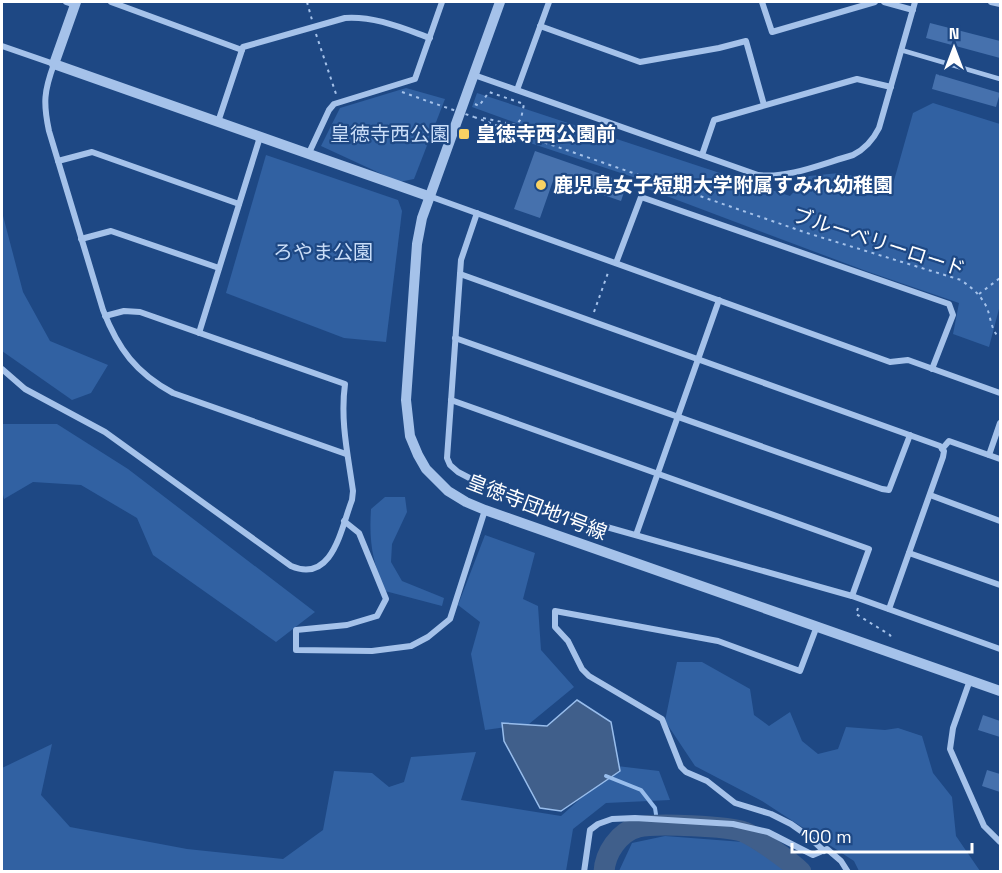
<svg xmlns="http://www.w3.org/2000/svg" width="1002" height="873" viewBox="0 0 1002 873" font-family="'Space Grotesk','Noto Sans JP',sans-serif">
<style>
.green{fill:#3161a2}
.water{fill:#405f8b;stroke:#98bdec;stroke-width:1.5}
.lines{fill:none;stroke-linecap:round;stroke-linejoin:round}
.stream{stroke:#98bdec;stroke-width:4}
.river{stroke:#405f8b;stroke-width:21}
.building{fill:#4671ad}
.path{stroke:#a5c2ea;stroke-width:2;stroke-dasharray:3 4.5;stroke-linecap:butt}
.service{stroke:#a5c2ea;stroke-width:4.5}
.minor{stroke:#a5c2ea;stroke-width:6}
.tertiary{stroke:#a5c2ea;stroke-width:10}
.path-bridge{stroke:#a5c2ea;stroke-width:2;stroke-dasharray:3 4.5;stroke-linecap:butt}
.poi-dot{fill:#f9d263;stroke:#1e4884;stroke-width:2}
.labels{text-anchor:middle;stroke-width:4.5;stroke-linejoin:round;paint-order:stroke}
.park-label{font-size:20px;fill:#c9ddf8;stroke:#1e4884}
.poi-label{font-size:20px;font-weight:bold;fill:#fff;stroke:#1e4884;text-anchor:start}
.street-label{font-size:20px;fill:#fff;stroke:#1e4884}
</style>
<rect width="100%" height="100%" fill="#1e4884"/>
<!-- green -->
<g class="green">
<path d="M406 88 445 99 414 179 399 182 321 146 340 108Z"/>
<path d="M477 93 790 196 809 176 839 173 893 184 913 113 933 103 1000 124V305L989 347 953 334 959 303 866 271 648 189V182L515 138 519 124 472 107Z"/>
<path d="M266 155 398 200 402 211 386 342 344 338 226 293Z"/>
<path d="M2 212 23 292 50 341 108 365 91 393 72 400 2 351Z"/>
<path d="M2 424H57L128 469 315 612 276 642 153 555 137 518 81 485 33 482 4 499 2 490Z"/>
<path d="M385 497H405L407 512 392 544 391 562 402 581 444 598 442 606 385 591C372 561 369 541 371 509Z"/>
<path d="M485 535 535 553 523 599 538 606 541 650 574 687 529 724 485 730 471 654 480 622 458 605Z"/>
<path d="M677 662H702L750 689 754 715 769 726 790 712 802 741 818 754 838 749 846 727 885 730 898 728 922 736 933 773 952 797 956 836 980 871H859L854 861 762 801 695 766 665 721Z"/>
<path d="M52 744 41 795 70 827 187 849 283 859 323 830 334 771 372 773 389 787 404 782 411 757 476 752 461 800 561 816 617 766 659 771 670 800 606 803 573 829 566 871 2 872V768Z"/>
<path d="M665 836 743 842 789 871H619L632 843Z"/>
</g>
<!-- water -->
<path class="water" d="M577 700 611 722 620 771 561 811 540 808 504 741 502 723 547 726Z"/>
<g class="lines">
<!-- stream -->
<path class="stream" d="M606 776 641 790 655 808 658 827"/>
<!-- river -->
<path class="river" d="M604 872C605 853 619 832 638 827 655 823 729 826 744 832 758 838 790 861 801 872"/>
</g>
<!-- building -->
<g class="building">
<path d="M930 23 1000 41V58L926 38Z"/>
<path d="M936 74 1000 93 996 107 932 89Z"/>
<path d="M535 151 627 183 621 201 554 178 540 218 514 209Z"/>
<path d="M983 715 1000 721V737L978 730Z"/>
<path d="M987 770 1000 774V792L982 786Z"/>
</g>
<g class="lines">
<!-- path -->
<g class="path">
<path d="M307 2 312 20"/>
<path d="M316 34 336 94"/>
<path d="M402 92 430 102"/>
<path d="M475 104 479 106 489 92 524 104 521 119 516 125 483 118"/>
<path d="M474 117 517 133 807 233 961 280C972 288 981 295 987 308 991 318 991 331 1000 338"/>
<path d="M979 294 1000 278"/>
<path d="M594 312 609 270"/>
<path d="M858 608 856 614 890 635 892 639"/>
</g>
<!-- service -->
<path class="service" d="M901 50 1000 79"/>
<!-- minor -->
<g class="minor">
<path d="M66 2 75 5"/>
<path d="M111 2 242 50"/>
<path d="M762 2 772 32 875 2"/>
<path d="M884 2 913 10"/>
<path d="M991 2 1000 4"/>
<path d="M540 26 640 62 719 48 746 41 764 105"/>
<path d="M2 46 54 64C44 91 43 103 49 131L103 310C118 349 136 373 173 393L346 454"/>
<path d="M474 75 758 175C788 179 824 163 853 155 865 149 873 140 879 128L915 2"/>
<path d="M517 90 549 2"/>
<path d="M218 122 243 47 345 18C375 16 402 28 430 38"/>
<path d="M308 155 329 110 334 104 415 79 442 2"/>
<path d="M702 155 714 120 857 79 891 87"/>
<path d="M58 161 92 152 239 204"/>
<path d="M429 196 890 362 908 360 1000 393"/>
<path d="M477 213 461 260 447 458 450 465 458 472 481 484 596 524 852 596 1000 649"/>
<path d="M81 239 111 231 219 268"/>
<path d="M616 263 641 197 949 304 953 315 932 369"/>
<path d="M460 274 940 446 944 451 943 457 889 609"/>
<path d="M199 333 260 137"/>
<path d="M455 338 882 489 889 490 910 435"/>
<path d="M2 369 25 389 105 432 291 566C333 584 341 528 352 500L353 491C348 455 340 421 345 384L140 312 124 311 105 316"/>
<path d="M451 400 869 549 852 596"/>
<path d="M942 449 949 441 1000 459"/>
<path d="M989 455 1000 423"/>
<path d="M930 495 1000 521"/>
<path d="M344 521 359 533 386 599 377 616 347 625 296 630V650L372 651 411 646 428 637 450 619 485 510"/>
<path d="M636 535 719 300"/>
<path d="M909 553 1000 585"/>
<path d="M817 626 800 671 718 641 555 611V627L568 641 582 669 589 676 662 719 681 767 686 772 707 781 735 803 771 814 791 824 808 836 824 851"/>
<path d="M970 680 953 728 950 749 984 826 1000 842"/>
<path d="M584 872 590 830 598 824 612 819 635 818 733 824 768 832 813 855 827 849 841 861 848 872"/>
</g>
<!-- tertiary -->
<g class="tertiary">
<path d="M76 2 54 64 428 196"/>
<path d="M500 2 422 218 417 244 406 400 410 436 418 455 426 469 448 491 466 502 485 510 1000 691"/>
</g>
<!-- path-bridge -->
<path class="path-bridge" d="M430 102 474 117"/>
</g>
<!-- markers -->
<g class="poi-dot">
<rect x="458" y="128" width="12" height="12" rx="3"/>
<circle cx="541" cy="185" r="6"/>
</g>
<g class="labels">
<!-- park labels -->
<g class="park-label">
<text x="390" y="141">皇徳寺西公園</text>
<text x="323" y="259">ろやま公園</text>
</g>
<!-- poi labels -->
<g class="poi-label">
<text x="476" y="141">皇徳寺西公園前</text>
<text x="553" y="192">鹿児島女子短期大学附属すみれ幼稚園</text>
</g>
<!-- street labels -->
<g class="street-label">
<text transform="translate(879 242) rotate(18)" y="7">ブルーベリーロード</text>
<text transform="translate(537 507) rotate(21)" y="7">皇徳寺団地1号線</text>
</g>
</g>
<!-- border -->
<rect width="1002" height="873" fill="none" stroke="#ffffff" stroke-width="6"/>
<!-- north arrow -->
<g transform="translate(954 48)" stroke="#1e4884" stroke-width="4.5" paint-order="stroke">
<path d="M0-4.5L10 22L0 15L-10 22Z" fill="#ffffff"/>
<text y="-9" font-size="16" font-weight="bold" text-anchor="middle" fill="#ffffff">N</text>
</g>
<!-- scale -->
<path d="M792 843v9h180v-9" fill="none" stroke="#ffffff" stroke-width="3"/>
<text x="801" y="843" font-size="18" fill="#ffffff" stroke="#1e4884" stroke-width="4.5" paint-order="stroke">100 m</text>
</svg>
